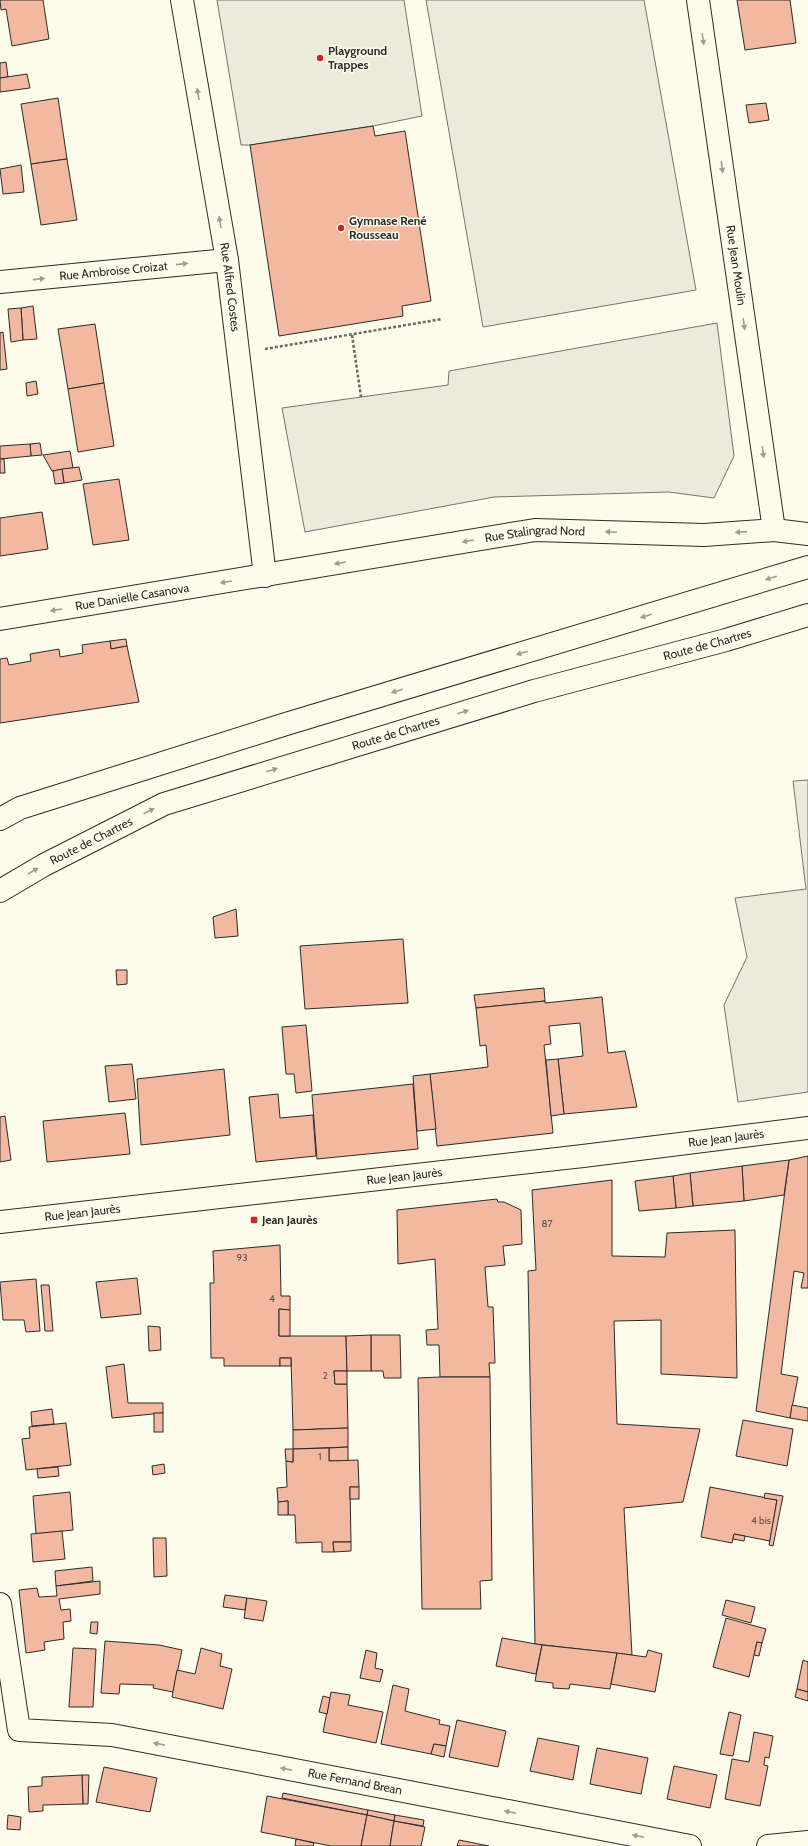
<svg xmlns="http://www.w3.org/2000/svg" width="808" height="1846" viewBox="0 0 808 1846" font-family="Cabin,sans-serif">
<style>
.green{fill:#ecebdb;stroke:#74746e}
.parking{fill:#eceadb;stroke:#74746e}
.building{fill:#f2b8a0;stroke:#2b2b2b}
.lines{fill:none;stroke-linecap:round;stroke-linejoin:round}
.minor-casing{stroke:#2b2b2b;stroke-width:24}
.tertiary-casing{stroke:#2b2b2b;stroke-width:24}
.primary-casing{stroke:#2b2b2b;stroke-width:24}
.path{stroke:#6a6964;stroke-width:2.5;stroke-dasharray:3 2;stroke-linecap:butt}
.minor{stroke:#fdfbea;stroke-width:22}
.tertiary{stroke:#fdfbea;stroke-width:22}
.primary{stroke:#fdfbea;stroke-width:22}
.oneway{fill:#9e9d94}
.poi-dot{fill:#c62828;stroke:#fdfbea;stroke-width:1.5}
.labels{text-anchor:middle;stroke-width:3;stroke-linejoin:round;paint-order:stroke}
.number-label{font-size:10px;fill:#5d4e48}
.poi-label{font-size:12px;font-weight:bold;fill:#2b2b2b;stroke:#fdfbea;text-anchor:start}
.street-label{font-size:12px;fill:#2b2b2b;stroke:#fdfbea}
</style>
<rect width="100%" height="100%" fill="#fdfbea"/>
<!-- green -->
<g class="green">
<path d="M217 0H404L422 116 373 126 250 145H241Z"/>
<path d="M426 0H644L696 290 483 327Z"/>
<path d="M717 323 734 456 714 498 669 492 494 497 305 532 282 408 448 385 449 371Z"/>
</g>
<!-- parking -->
<path class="parking" d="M808 780V1092L738 1102 724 1005 747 957 735 898 806 889 793 781Z"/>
<!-- building -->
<g class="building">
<path d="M0 0H43L49 39 12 46 6 9 1 10Z"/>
<path d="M737 0H790L796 43 745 50Z"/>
<path d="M6 62 8 77 0 78V63Z"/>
<path d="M27 74 30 88 0 92V78Z"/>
<path d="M58 98 67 159 31 164 21 104Z"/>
<path d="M766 103 769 120 749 123 746 105Z"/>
<path d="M373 126 375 136 405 131 431 301 402 306 403 316 279 336 250 145Z"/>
<path d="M67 159 77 220 41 225 31 164Z"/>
<path d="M21 165 24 192 3 194 0 169Z"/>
<path d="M33 306 37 339 23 340 21 308Z"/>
<path d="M21 308 23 340 11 342 8 309Z"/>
<path d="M95 324 104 383 68 389 58 329Z"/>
<path d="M3 332 7 369 0 370V333Z"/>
<path d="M36 381 38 394 27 396 26 383Z"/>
<path d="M104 383 114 446 78 452 68 389Z"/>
<path d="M40 443 42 455 31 456 30 444Z"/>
<path d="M30 444 31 456 0 459V446Z"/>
<path d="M70 451 73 468 52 471 43 455Z"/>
<path d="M0 459H4L5 473H0Z"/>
<path d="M79 467 82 480 64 483 62 469Z"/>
<path d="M62 469 64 483 55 484 53 471Z"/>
<path d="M119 479 129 540 93 545 83 484Z"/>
<path d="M42 512 48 549 0 556V518Z"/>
<path d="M126 639 127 646 111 649 110 641Z"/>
<path d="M110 641 111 649 127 646 139 702 0 723V659L7 658 9 665 31 661 30 654 59 649 60 657 83 653 82 645Z"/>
<path d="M236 909 238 936 215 938 213 917Z"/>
<path d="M403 939 408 1003 305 1009 300 946Z"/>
<path d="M116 970H127V984L117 985Z"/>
<path d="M544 988 545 1001 476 1008 474 995Z"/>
<path d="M602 997 608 1053 625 1051 637 1107 564 1114 558 1059 583 1056 580 1023 549 1026 551 1044 544 1045 553 1133 437 1146 430 1074 488 1067 486 1045 480 1046 476 1008 545 1001V1003Z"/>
<path d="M306 1025 312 1091 296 1093 294 1074H286L282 1027Z"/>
<path d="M558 1059 564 1114 551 1116 546 1060Z"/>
<path d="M132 1064 136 1099 109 1102 105 1066Z"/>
<path d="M224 1069 230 1135 141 1145 137 1079Z"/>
<path d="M430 1074 436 1129 417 1131 413 1076Z"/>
<path d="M413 1084 418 1149 317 1159 312 1095Z"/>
<path d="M278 1094 280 1118 313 1115 316 1156 256 1162 249 1097Z"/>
<path d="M125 1113 130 1154 47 1162 43 1121Z"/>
<path d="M5 1116 11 1160 0 1162V1117Z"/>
<path d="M808 1156V1288H801L804 1273 794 1271 781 1374 798 1377 790 1418 756 1411 789 1160Z"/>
<path d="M789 1160 784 1195 744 1201 742 1166Z"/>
<path d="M742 1166 744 1201 693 1206 690 1173Z"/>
<path d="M690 1173 693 1206 676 1208 673 1176Z"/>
<path d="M673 1176 676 1208 639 1211 635 1181Z"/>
<path d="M612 1180V1256L665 1257 667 1233 735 1230 737 1378 661 1374V1320L614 1321 617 1424 700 1429 683 1502 624 1508 632 1655 535 1644 528 1271 536 1270 532 1190Z"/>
<path d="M497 1199 498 1202H504L521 1210 522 1244 503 1246 505 1265 485 1267 488 1307H493L495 1363H489L490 1377H440L439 1345H427L426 1330 438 1329 435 1259 398 1264 397 1210Z"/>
<path d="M280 1245 281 1296H290V1310L279 1309V1336H346L347 1371H334L335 1384H347L348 1428 293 1430 291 1358H280V1366H224V1358H211L210 1283H214L213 1251Z"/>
<path d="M137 1278 141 1314 101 1318 96 1282Z"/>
<path d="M36 1279 40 1331 26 1332 24 1320H3L0 1282Z"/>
<path d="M41 1285H49L53 1331H45Z"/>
<path d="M279 1309 290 1310V1336H279Z"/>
<path d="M148 1326 160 1327 161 1350 149 1351Z"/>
<path d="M371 1335H400L401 1378H384L383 1371H371Z"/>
<path d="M371 1335V1371H347L346 1336Z"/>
<rect x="280" y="1358" width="11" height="8"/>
<path d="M124 1364 128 1403H163V1413L112 1418 106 1367Z"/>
<path d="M334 1371H347V1384H335Z"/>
<path d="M440 1377H490L492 1580 480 1581 481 1609H422L418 1378Z"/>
<path d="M792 1405 808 1408V1421L790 1418Z"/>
<path d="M52 1409 54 1424 32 1426 31 1412Z"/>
<rect x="154" y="1413" width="9" height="19"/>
<path d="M743 1420 793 1429 787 1466 736 1456Z"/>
<path d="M66 1423 71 1465 26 1470 22 1439 30 1438 29 1427Z"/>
<path d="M348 1428V1447L293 1449V1430Z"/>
<path d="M348 1447V1461H329V1448Z"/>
<path d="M329 1448V1461L358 1460 359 1487H350L351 1542H333L334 1552H322V1542L296 1543 295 1515H288V1501L278 1502 277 1488 287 1487 286 1461 293 1462V1449Z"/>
<path d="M285 1449H293V1462L286 1461Z"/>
<path d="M164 1464 165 1473 153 1475 152 1466Z"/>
<path d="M58 1467 59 1476 38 1478 37 1469Z"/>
<rect x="350" y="1487" width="9" height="12"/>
<path d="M710 1487 777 1500 770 1541 734 1534 732 1543 701 1537Z"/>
<path d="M70 1492 73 1530 36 1534 33 1496Z"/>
<path d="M765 1493 783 1496 773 1546 769 1545 777 1500 764 1498Z"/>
<path d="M288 1501V1515H278V1502Z"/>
<path d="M62 1531 65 1559 33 1562 31 1534Z"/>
<path d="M734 1534 745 1536 744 1541 733 1539Z"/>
<path d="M153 1538H166L167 1576 154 1577Z"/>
<path d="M333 1542H351V1551L334 1552Z"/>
<path d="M92 1567 93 1581 56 1586 55 1571Z"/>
<path d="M100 1581V1594L59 1599 61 1610 70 1609 71 1621 63 1622 64 1639 44 1642 45 1650 26 1653 19 1590 37 1588 39 1597 57 1596 56 1586Z"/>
<path d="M225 1595 247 1598 245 1610 223 1607Z"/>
<path d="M247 1598 267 1601 263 1621 244 1618Z"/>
<path d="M726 1600 755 1607 751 1623 722 1615Z"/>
<path d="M726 1618 766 1629 762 1643 757 1642 749 1677 713 1667Z"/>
<path d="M91 1622H98L97 1634 90 1633Z"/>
<path d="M502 1638 542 1645 536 1674 496 1666Z"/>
<path d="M105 1641 159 1645 182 1650 173 1692 153 1688 154 1685 120 1684 119 1694 101 1693Z"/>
<path d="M757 1642 762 1643 759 1656 754 1655Z"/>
<path d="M542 1645 617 1653 610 1689 570 1684 569 1689 553 1688V1683L535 1681Z"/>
<path d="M73 1648 96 1649 93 1707H69Z"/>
<path d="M201 1648 222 1654 220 1666 232 1669 223 1709 172 1697 177 1670 195 1674Z"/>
<path d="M366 1650 377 1653 375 1668 383 1670 380 1682 360 1678Z"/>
<path d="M648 1650 662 1654 655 1692 611 1684 617 1653 646 1657Z"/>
<path d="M803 1660 808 1662V1692L797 1689Z"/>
<path d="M393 1685 409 1689 405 1711 440 1720 439 1724 450 1726 446 1746 434 1744 431 1754 381 1744Z"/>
<path d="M797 1689 808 1692V1701L795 1697Z"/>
<path d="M331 1692 350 1695 348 1705 383 1712 376 1743 323 1732Z"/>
<path d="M323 1696 330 1698 327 1714 319 1712Z"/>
<path d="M729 1712 741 1715 733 1756 720 1754Z"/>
<path d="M457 1720 506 1731 498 1767 449 1757Z"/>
<path d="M754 1732 773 1736 769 1758 765 1757 764 1765 768 1766 760 1806 725 1799 732 1759 749 1762Z"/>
<path d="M538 1738 579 1746 573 1780 530 1771Z"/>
<path d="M434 1744 446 1746 444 1757 431 1754Z"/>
<path d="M597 1748 648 1758 641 1794 590 1784Z"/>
<path d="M674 1766 717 1775 710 1808 667 1799Z"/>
<path d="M104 1767 157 1778 150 1812 96 1802Z"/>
<path d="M82 1775H89L88 1804H83Z"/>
<path d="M82 1775 83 1804 43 1805V1811L29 1812 28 1787 42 1786V1777Z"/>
<path d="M283 1793 368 1810 367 1815 282 1798Z"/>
<path d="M267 1796 367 1815 361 1846H331L261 1832Z"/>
<path d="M368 1810 395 1815 394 1821 367 1815Z"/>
<path d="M8 1815 21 1817 20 1830 7 1829Z"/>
<path d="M367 1815 394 1821 390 1846H361Z"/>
<path d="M395 1815 424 1820 423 1826 394 1821Z"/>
<path d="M394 1821 425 1827 421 1846H390Z"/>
<path d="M296 1839 314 1843 313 1846H295Z"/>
<path d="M459 1840 489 1846H457Z"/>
</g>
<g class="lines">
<!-- minor casing -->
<g class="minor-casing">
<g id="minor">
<path id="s1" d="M182 0 227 260 265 576"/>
<path id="s2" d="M698 0 774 530"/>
<path id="s3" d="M0 282 227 260"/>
<path id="s4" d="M0 619 535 530 704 535 774 530 808 534"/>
<path id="s5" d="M0 1604 19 1730 112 1735 690 1846"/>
<path d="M768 1846 808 1842"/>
</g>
</g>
<!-- tertiary casing -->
<g class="tertiary-casing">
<g id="tertiary">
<path id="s6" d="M0 1222 583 1156 808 1128"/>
</g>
</g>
<!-- primary casing -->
<g class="primary-casing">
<g id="primary">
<path d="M0 819 20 808 286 724 808 567"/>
<path id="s7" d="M0 891 44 865 164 804 534 691 726 640 808 615"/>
</g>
</g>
<!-- path -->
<g class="path">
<path d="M352 335 361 397"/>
<path d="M265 349 442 319"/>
</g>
<!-- minor -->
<use href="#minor" class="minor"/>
<!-- tertiary -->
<use href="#tertiary" class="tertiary"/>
<!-- primary -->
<use href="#primary" class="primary"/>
</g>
<!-- one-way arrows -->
<defs><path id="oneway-solid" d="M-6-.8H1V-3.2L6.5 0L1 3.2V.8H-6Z"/></defs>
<g class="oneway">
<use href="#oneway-solid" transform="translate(703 39) rotate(82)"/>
<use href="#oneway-solid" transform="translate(198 94) rotate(-100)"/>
<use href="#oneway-solid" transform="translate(722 167) rotate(82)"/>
<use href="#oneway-solid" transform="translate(220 222) rotate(-100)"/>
<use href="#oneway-solid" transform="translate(182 264) rotate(-6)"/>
<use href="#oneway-solid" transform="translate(39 279) rotate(-6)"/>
<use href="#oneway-solid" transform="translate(744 324) rotate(82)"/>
<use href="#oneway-solid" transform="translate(763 452) rotate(82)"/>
<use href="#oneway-solid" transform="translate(611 532) rotate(-178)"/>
<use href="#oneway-solid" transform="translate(741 532) rotate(176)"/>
<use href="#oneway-solid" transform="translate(468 541) rotate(170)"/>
<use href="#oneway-solid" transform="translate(340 563) rotate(170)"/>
<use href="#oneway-solid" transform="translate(771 578) rotate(163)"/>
<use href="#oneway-solid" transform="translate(226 582) rotate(171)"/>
<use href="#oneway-solid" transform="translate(56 610) rotate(171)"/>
<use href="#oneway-solid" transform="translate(646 616) rotate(163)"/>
<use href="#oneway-solid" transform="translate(522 653) rotate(163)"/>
<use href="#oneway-solid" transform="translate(397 691) rotate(163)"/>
<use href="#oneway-solid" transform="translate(463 712) rotate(-17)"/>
<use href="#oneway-solid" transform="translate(272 770) rotate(-17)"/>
<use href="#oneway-solid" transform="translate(149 811) rotate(-27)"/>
<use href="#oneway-solid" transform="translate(33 871) rotate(-31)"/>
<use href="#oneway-solid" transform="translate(159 1744) rotate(-169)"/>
<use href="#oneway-solid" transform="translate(286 1769) rotate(-169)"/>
<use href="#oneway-solid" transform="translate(510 1812) rotate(-169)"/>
<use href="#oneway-solid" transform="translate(638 1836) rotate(-169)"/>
</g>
<!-- markers -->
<g class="poi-dot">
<circle cx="320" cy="58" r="4"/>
<circle cx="341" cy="228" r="4"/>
<rect x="250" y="1216" width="8" height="8" rx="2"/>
</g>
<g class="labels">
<!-- number labels -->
<g class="number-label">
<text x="547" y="1227">87</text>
<text x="242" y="1261">93</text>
<text x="272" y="1302">4</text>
<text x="325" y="1379">2</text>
<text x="320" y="1460">1</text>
<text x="761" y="1524">4 bis</text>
</g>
<!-- poi labels -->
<g class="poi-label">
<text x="328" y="55">Playground<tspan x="328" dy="14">Trappes</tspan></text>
<text x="349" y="225">Gymnase René<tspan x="349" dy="14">Rousseau</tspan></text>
<text x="262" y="1224">Jean Jaurès</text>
</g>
<!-- street labels -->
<g class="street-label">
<text dy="4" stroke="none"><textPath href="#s2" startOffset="268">Rue Jean Moulin</textPath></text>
<text dy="4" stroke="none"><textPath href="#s3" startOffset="114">Rue Ambroise Croizat</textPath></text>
<text dy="4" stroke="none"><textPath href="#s1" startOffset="291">Rue Alfred Costes</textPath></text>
<text dy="4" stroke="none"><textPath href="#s4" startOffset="542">Rue Stalingrad Nord</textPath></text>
<text dy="4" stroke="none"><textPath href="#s4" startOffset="134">Rue Danielle Casanova</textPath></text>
<text dy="4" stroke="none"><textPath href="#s7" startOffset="752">Route de Chartres</textPath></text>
<text dy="4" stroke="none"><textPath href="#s7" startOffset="428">Route de Chartres</textPath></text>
<text dy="4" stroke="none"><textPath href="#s7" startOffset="104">Route de Chartres</textPath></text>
<text dy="4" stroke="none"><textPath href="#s6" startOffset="731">Rue Jean Jaurès</textPath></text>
<text dy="4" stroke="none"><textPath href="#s6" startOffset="407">Rue Jean Jaurès</textPath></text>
<text dy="4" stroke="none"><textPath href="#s6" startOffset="83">Rue Jean Jaurès</textPath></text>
<text dy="4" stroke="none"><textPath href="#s5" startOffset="468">Rue Fernand Brean</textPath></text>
</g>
</g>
</svg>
